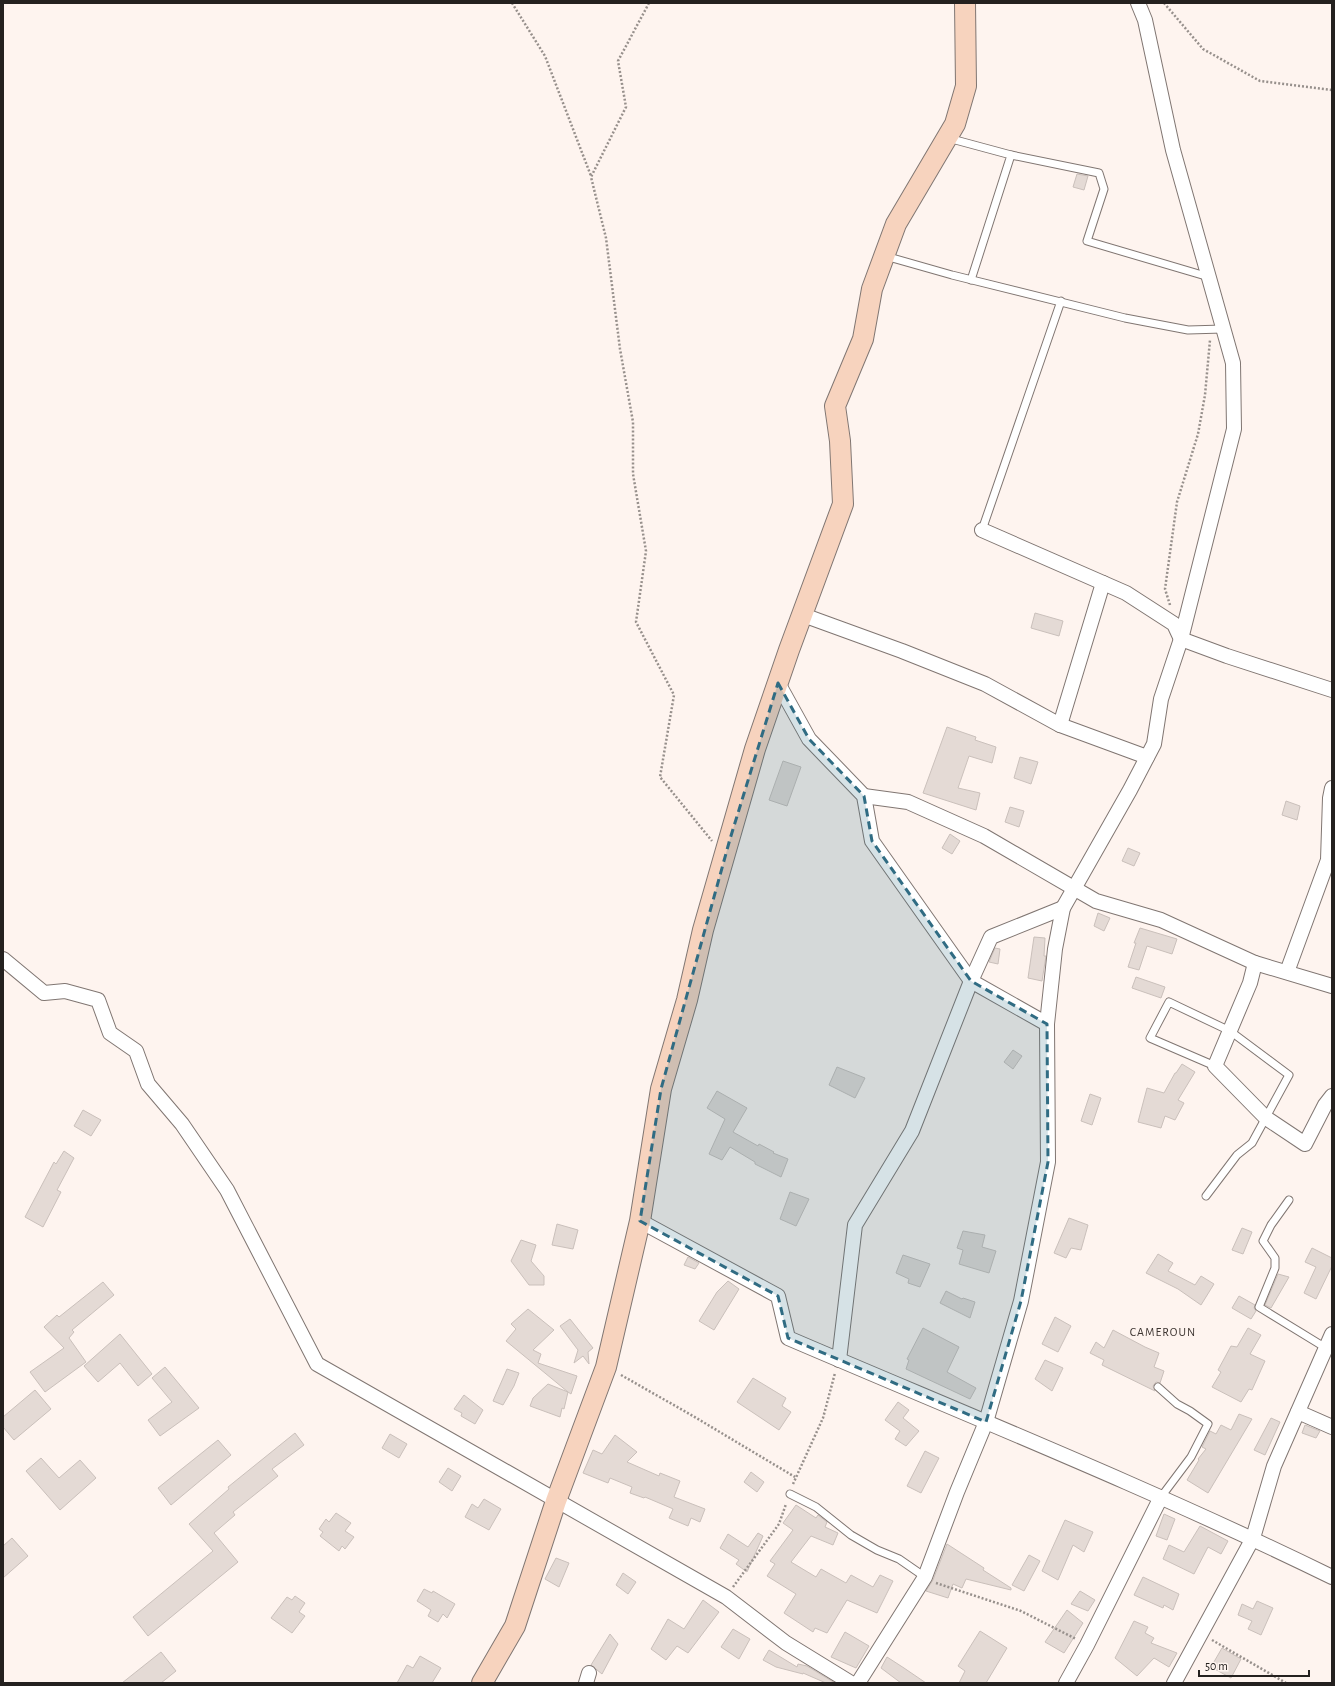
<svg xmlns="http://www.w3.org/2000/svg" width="1335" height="1686" viewBox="0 0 1335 1686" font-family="'Alegreya Sans',sans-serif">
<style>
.building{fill:#e4dad5;stroke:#cac0bb}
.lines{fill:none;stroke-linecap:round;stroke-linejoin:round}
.service-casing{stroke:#807672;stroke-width:9}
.minor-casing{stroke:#807672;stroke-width:16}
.secondary-casing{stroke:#807672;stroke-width:22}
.path{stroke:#97908c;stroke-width:2.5;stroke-dasharray:2 2;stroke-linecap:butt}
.service{stroke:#fff;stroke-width:7}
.minor{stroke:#fff;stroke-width:14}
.secondary{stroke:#f7d3be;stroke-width:20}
.marked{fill:#306c83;fill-opacity:0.2;stroke:#306c83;stroke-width:3;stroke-dasharray:8 5;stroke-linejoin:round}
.labels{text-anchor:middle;stroke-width:3;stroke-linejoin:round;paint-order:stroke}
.neighbourhood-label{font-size:12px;letter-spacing:1px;fill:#3c3430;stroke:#fef4ef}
</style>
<rect width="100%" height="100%" fill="#fef4ef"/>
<!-- building -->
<g class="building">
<path d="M1077 174 1088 176 1084 190 1073 187Z"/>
<path d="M1035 613 1063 621 1059 636 1031 628Z"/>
<path d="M947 727 976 737 975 740 996 747 992 763 969 756 958 788 980 793 976 810 923 793Z"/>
<path d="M1020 757 1038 762 1031 784 1014 778Z"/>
<path d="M783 761 801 767 787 806 769 800Z"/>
<path d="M1286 801 1300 806 1297 820 1282 815Z"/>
<path d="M1010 807 1024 811 1019 827 1005 822Z"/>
<path d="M950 834 960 841 952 854 942 848Z"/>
<path d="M1128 848 1140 853 1134 866 1122 861Z"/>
<path d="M1098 913 1110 918 1104 931 1094 926Z"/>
<path d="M1140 928 1177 939 1172 954 1147 946 1139 970 1128 967 1136 943H1134Z"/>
<path d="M1034 937 1045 938 1044 956H1046L1042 981 1028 978Z"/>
<path d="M995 948 1000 949 998 964 989 962Z"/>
<path d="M1136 977 1165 987 1161 998 1132 988Z"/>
<path d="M1013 1050 1022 1056 1013 1069 1004 1062Z"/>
<path d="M1182 1064 1195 1072 1178 1100 1184 1103 1175 1120 1165 1116 1161 1128 1138 1122 1147 1088 1164 1093 1175 1073H1176Z"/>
<path d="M837 1067 865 1078 855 1098 829 1085Z"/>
<path d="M717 1091 747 1108 733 1132 758 1146 759 1144 774 1152 773 1153 788 1159 781 1177 755 1164V1162L730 1147 722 1160 709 1154 725 1119 707 1108Z"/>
<path d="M1090 1094 1101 1098 1092 1125 1081 1121Z"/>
<path d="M83 1110 101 1120 91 1136 74 1126Z"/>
<path d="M64 1151 74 1158 57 1190 61 1192 43 1227 25 1217 54 1162 56 1164Z"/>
<path d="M790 1192 809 1199 796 1226 780 1219Z"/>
<path d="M1069 1218 1088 1225 1081 1250 1071 1248 1066 1258 1054 1253Z"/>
<path d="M557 1224 578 1230 573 1249 552 1245Z"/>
<path d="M1242 1228 1252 1232 1243 1254 1232 1250Z"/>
<path d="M963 1231 985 1235 982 1247 996 1251 989 1273 959 1264 963 1250 957 1248Z"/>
<path d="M521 1240 536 1245 531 1261 544 1276V1285H529L511 1261Z"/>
<path d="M1312 1248 1332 1258V1266L1316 1299 1304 1293 1316 1267 1305 1262Z"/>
<path d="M1158 1254 1173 1263 1168 1271 1195 1285 1201 1276 1214 1284 1201 1305 1178 1289 1146 1273Z"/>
<path d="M903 1255 930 1264 920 1287 908 1283 909 1279 896 1273Z"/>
<path d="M688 1257 699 1263 695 1269 684 1265Z"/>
<path d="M1278 1274 1289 1277 1271 1308 1265 1305Z"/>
<path d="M728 1281 739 1289 714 1330 699 1321 717 1292Z"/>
<path d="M103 1282 114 1295 72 1330 74 1332 69 1338 86 1362 45 1392 30 1372 64 1348 44 1327 57 1315 59 1317Z"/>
<path d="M946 1291 962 1299 963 1298 975 1302 970 1318 940 1303Z"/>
<path d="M1239 1296 1255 1305 1254 1308 1256 1311 1251 1319 1232 1308Z"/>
<path d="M528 1309 554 1330 533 1350 541 1354 538 1363 577 1376 571 1394 568 1392 564 1409 562 1408 560 1417 530 1406 533 1398 548 1384 568 1392 506 1341 516 1329 511 1324Z"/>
<path d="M1055 1317 1071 1326 1058 1352 1042 1344Z"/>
<path d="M570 1319 593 1348 588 1352 589 1364 583 1356 574 1363 578 1350 560 1326Z"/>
<path d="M923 1328 959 1347 947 1372 976 1388 970 1399 906 1369 909 1360 907 1359Z"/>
<path d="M1248 1328 1261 1335 1250 1354 1265 1361 1252 1390 1249 1389 1241 1402 1212 1387 1221 1372 1218 1370 1231 1346 1237 1347Z"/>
<path d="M1113 1330 1145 1347 1159 1353 1154 1367 1164 1371 1160 1383 1156 1382 1153 1386 1155 1391 1102 1365 1104 1360 1090 1353 1096 1342 1104 1348Z"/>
<path d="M120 1334 152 1374 138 1386 120 1363 98 1382 84 1366Z"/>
<path d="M1045 1360 1063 1368 1052 1391 1035 1379Z"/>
<path d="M165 1367 199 1408 160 1436 148 1420 172 1402 152 1378Z"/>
<path d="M507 1369 519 1373 514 1386 503 1405 493 1401Z"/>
<path d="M753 1378 786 1398 782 1406 791 1412 779 1430 737 1402Z"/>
<path d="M35 1390 51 1409 14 1440 3 1427V1417Z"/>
<path d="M464 1395 483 1410 475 1424 461 1416 462 1413 454 1409Z"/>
<path d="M898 1402 909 1410 903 1418 919 1431 906 1446 895 1439 900 1431 885 1420Z"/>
<path d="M1239 1414 1252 1419 1208 1493 1187 1480 1199 1460 1198 1459 1206 1449 1202 1447 1210 1431 1216 1434 1221 1425 1231 1430Z"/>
<path d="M1271 1418 1280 1422 1265 1455 1254 1450Z"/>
<path d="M1305 1425 1320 1431 1316 1438 1302 1433Z"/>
<path d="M295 1433 304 1445 272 1469 278 1476 233 1512 235 1515 214 1533 238 1562 148 1636 133 1617 213 1551 189 1524 229 1489 228 1487Z"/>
<path d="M390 1434 407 1444 399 1458 382 1448Z"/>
<path d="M615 1435 637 1452 627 1462 659 1476 660 1473 680 1481 674 1497 705 1509 700 1522 691 1518 688 1526 669 1518 673 1509 671 1508 645 1497 644 1498 630 1493 632 1487 610 1478 608 1483 583 1473 593 1450 602 1454Z"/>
<path d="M218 1440 231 1455 171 1505 158 1488Z"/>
<path d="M925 1451 939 1458 921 1493 907 1486Z"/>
<path d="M41 1458 59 1478 80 1460 96 1478 60 1510 26 1471Z"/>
<path d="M448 1468 461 1476 452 1491 439 1482Z"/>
<path d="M751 1472 764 1482 757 1492 744 1482Z"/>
<path d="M484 1499 501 1509 489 1530 465 1517 472 1504 478 1508Z"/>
<path d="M796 1505 816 1518 818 1515 827 1522 825 1527 838 1533 833 1545 811 1536 791 1562 816 1577 821 1569 846 1583 851 1575 873 1587 880 1575 893 1581 877 1613 847 1600 827 1633 815 1628 813 1632 784 1613 796 1594 767 1576 775 1564 770 1561 793 1530 783 1523Z"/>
<path d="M336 1513 351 1523 345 1531 354 1537 345 1549 342 1546 339 1551 320 1536 323 1532 319 1529 326 1519 329 1522Z"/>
<path d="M1164 1514 1175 1519 1167 1540 1156 1536Z"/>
<path d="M1065 1520 1093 1532 1084 1552 1073 1545 1058 1580 1042 1571Z"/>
<path d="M1200 1526 1228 1541 1221 1554 1208 1547 1194 1574 1163 1559 1169 1545 1184 1552Z"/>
<path d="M758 1533 763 1536 747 1572 736 1564 739 1560 720 1548 728 1534 748 1547Z"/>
<path d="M12 1538 28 1556 3 1578V1546Z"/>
<path d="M947 1544 984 1568 983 1570 1011 1588V1590L966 1579 962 1588 953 1584 948 1598 926 1591 933 1580Z"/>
<path d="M1029 1555 1040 1561 1024 1591 1012 1585Z"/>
<path d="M556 1558 569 1563 559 1587 545 1579Z"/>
<path d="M623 1573 636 1582 628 1594 616 1585Z"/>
<path d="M1143 1577 1179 1594 1173 1610 1164 1605 1163 1608 1134 1595Z"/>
<path d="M424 1589 432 1593 433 1591 455 1604 447 1618 443 1614 438 1622 428 1616 431 1610 417 1601Z"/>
<path d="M1080 1591 1095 1600 1088 1611 1071 1604Z"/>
<path d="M295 1596 305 1603 299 1612 305 1616 292 1633 271 1618 287 1597 292 1600Z"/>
<path d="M703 1600 719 1612 688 1653 677 1646 666 1660 651 1649 668 1619 684 1629Z"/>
<path d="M1257 1601 1273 1608 1261 1635 1248 1629 1252 1621 1238 1615 1242 1604 1253 1609Z"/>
<path d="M1067 1610 1083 1623 1064 1653 1045 1642Z"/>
<path d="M1134 1621 1148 1627 1145 1633 1154 1638 1151 1643 1177 1653 1169 1667 1154 1658 1137 1676 1115 1658Z"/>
<path d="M733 1629 750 1639 739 1659 721 1647Z"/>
<path d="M980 1631 1007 1648 986 1683H959L965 1671 958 1666Z"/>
<path d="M845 1632 869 1646 856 1668 831 1657Z"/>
<path d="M610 1634 618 1644 602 1674 591 1665Z"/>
<path d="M1222 1648 1241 1659 1231 1678 1211 1667Z"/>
<path d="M769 1650 797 1667 798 1664 807 1666 835 1683H826L803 1673V1674L776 1667 763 1660Z"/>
<path d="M161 1652 176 1671 161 1683H122Z"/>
<path d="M420 1656 441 1668 432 1683H397L407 1665 413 1668Z"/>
<path d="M887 1657 904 1668 926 1683H901L881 1668Z"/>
</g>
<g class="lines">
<!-- service casing -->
<g class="service-casing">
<g id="service">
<path d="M948 138 1011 155 971 280"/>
<path d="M1011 155 1099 173 1104 189 1087 241 1209 277"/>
<path d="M885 256 952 275 1125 318 1188 330 1223 329"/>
<path d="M982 530 1061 301"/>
<path d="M1206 1196 1237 1155 1252 1143 1289 1075 1230 1031 1169 1002 1150 1038 1215 1066"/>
<path d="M1289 1200 1271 1225 1263 1241 1275 1258V1268L1259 1307 1326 1348"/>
<path d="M1158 1387 1177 1404 1190 1411 1208 1424 1191 1457 1161 1497"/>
<path d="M790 1494 816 1507 851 1535 877 1550 899 1559 925 1577"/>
</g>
</g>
<!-- minor casing -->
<g class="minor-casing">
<g id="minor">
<path d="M982 530 1126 593 1174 624 1181 639 1227 656 1332 690"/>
<path d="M803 615 902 651 985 684 1060 725 1147 757"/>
<path d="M778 683 809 739 864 796 872 841 971 981 1047 1024"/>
<path d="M1060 725 1103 583"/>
<path d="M864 796 908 802 984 836 1096 901 1161 920 1255 963 1332 986"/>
<path d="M3 959 44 993 65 991 98 1000 110 1033 136 1051 148 1084 182 1124 227 1190 317 1364 726 1597 786 1643 851 1683"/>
<path d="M1255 963 1250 983 1215 1066 1266 1118 1305 1144 1325 1105 1332 1096"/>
<path d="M1287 972 1328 860 1330 798 1332 788"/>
<path d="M640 1221 778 1296 788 1338C970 1416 1154 1490 1332 1577"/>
<path d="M839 1360 855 1225 912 1131 971 981 991 937 1063 908"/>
<path d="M1298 1412 1332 1427"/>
<path d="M586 1683 589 1673"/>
<path d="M858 1683 925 1577 957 1492 986 1422 1021 1301 1048 1162 1047 1024 1055 949 1063 908 1130 790 1154 744 1161 699 1181 639 1234 429 1233 363 1173 150 1145 20 1138 3"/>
<path d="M1066 1683 1087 1645 1161 1497"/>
<path d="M1174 1683 1253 1538 1274 1466 1332 1334"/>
</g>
</g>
<!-- secondary casing -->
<g class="secondary-casing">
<path id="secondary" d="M482 1683 515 1626 556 1501 606 1367 640 1221 661 1089 687 1000 703 930 755 749 789 650 843 504 840 441 835 406 863 339 872 289 896 224 955 124 966 86 965 3"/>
</g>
<!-- path -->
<g class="path">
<path d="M512 3 545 56 591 176"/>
<path d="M649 3 618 61 626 107 591 177 606 238 620 349 633 422V474L646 551 636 622 674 695 660 777 712 841"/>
<path d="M1164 3 1203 49 1260 81 1332 90"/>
<path d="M1170 605 1165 589 1177 502 1198 434 1205 395 1210 340"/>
<path d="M621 1375 693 1416 795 1477"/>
<path d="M793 1484 823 1418 835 1373"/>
<path d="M936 1583 1021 1611 1076 1639"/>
<path d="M733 1587 779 1524 786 1504"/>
<path d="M1212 1640 1286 1683"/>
</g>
<!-- service -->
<use href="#service" class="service"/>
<!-- minor -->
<use href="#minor" class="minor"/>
<!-- secondary -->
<use href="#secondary" class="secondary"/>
</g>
<!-- marked area -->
<path class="marked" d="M778 683 809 739 864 796 872 841 971 981 1047 1024 1048 1162 1021 1301 986 1422 788 1338 778 1296 640 1221 661 1089 730 839Z"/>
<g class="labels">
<!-- neighbourhood labels -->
<g class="neighbourhood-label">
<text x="1163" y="1336">CAMEROUN</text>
</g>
</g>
<!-- border -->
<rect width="1335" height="1686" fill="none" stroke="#24211f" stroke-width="8"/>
<!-- scale -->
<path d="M1199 1670v6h110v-6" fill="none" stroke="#24211f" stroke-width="2"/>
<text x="1205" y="1670" font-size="12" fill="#24211f" stroke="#fef4ef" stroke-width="3" paint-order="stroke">50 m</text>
</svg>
